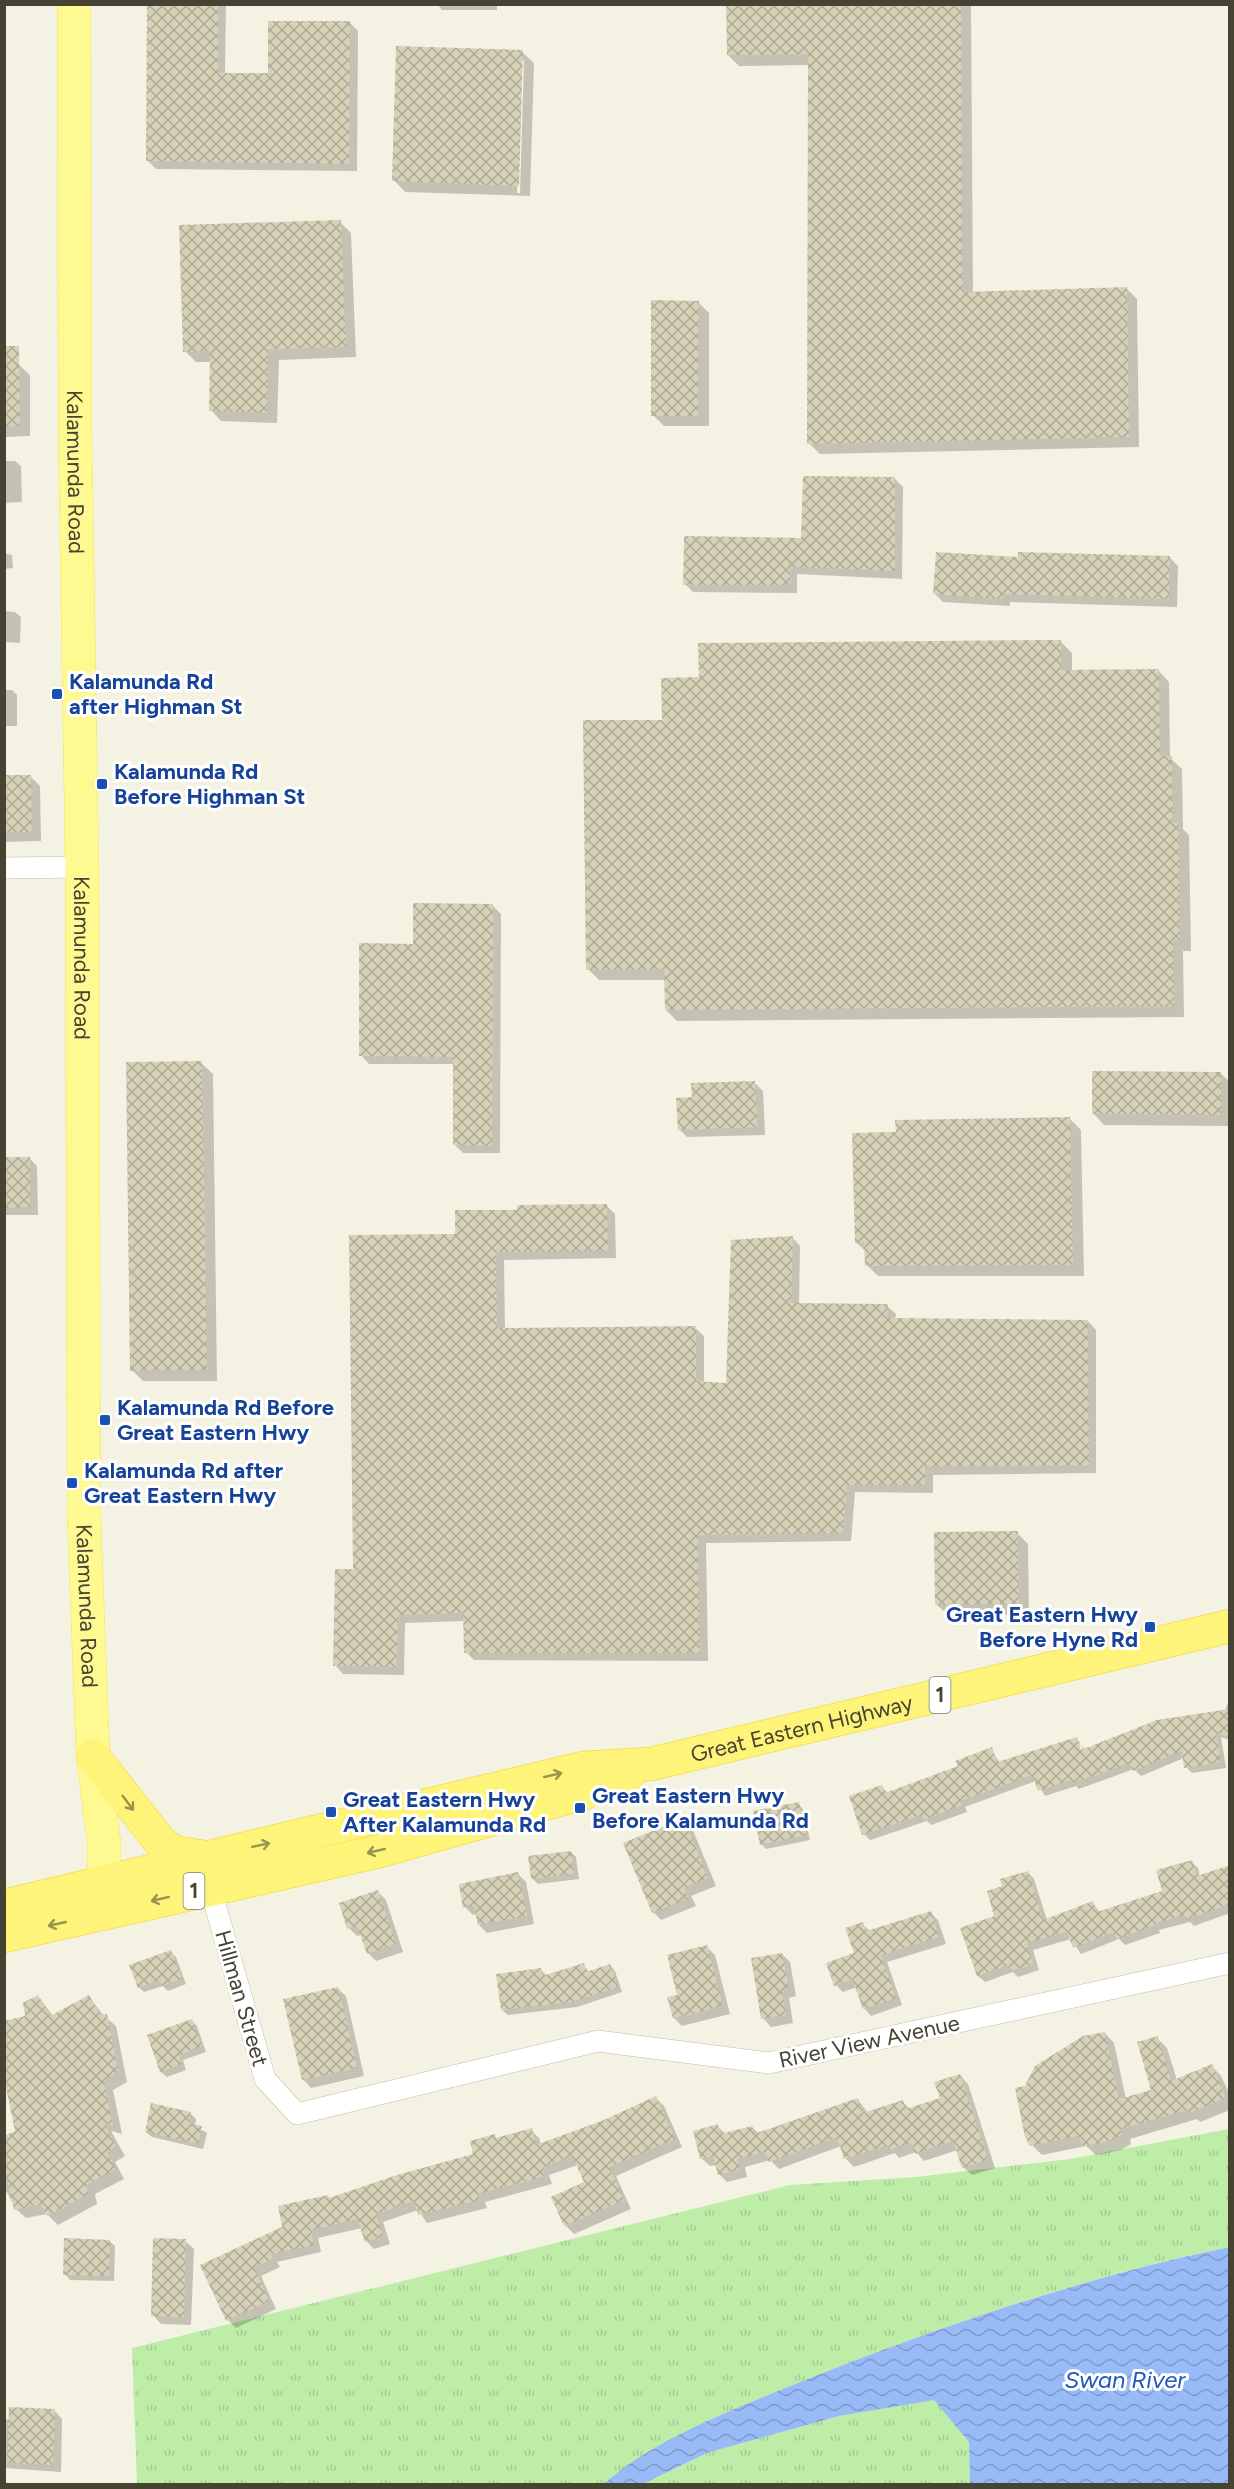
<svg xmlns="http://www.w3.org/2000/svg" width="1234" height="2489" viewBox="0 0 1234 2489" font-family="Figtree,sans-serif">
<style>
.park{fill:url(#park-tufts)}
.water{fill:url(#water-waves)}
.shadow{fill:#0003;fill-rule:evenodd}
.building{fill:url(#building-cross-hatch)}
.lines{fill:none;stroke-linecap:round;stroke-linejoin:round}
.minor-casing{stroke:#c0bda5;stroke-width:22}
.primary-casing{stroke:#f1e554;stroke-width:34}
.trunk-casing{stroke:#efd222;stroke-width:34}
.minor{stroke:#fff;stroke-width:21}
.primary{stroke:#fff991;stroke-width:33}
.trunk{stroke:#fff47a;stroke-width:33}
.oneway{stroke:#999353}
.transit-dot{fill:#1a4fb4;stroke:#fff;stroke-width:2}
.labels{text-anchor:middle;stroke-width:6;stroke-linejoin:round;paint-order:stroke}
.shield{fill:#fff;stroke:#7e7b70;stroke-width:1.5}
.shield-label{font-size:21px;font-weight:bold;fill:#464333}
.street-label{font-size:22px;fill:#464333;stroke:#fff}
.transit-label{font-size:22px;font-weight:bold;fill:#164399;stroke:#fff;text-anchor:start}
.water-label{font-size:24px;font-style:italic;fill:#2058be;stroke:#fff}
</style>
<defs>
<pattern id="park-tufts" width="24" height="20" patternUnits="userSpaceOnUse" patternTransform="scale(1.5)"><rect width="24" height="20" fill="#beeda7"/><path d="M3 7l-1-3M5 7V3M7 7l1-3M15 17l-1-3M17 17v-4M19 17l1-3" fill="none" stroke="#a5cc90"/></pattern>
<pattern id="water-waves" width="16" height="10" patternUnits="userSpaceOnUse" patternTransform="scale(1.5)"><rect width="16" height="10" fill="#98bbf8"/><path d="M0 5q4-4 8 0t8 0" fill="none" stroke="#7e9ac9"/></pattern>
<pattern id="building-cross-hatch" width="8" height="8" patternUnits="userSpaceOnUse" patternTransform="scale(1.5)"><rect width="8" height="8" fill="#d6d1b7"/><path d="M0 0l8 8M0 8l8-8" fill="none" stroke="#afab95"/></pattern>
</defs>
<rect width="100%" height="100%" fill="#f4f3e3"/>
<!-- park -->
<g class="park">
<path d="M1229 2129V2247C1078 2278 931 2329 788 2387 731 2410 647 2443 604 2484H137L132 2348 790 2185 916 2177 1070 2159Z"/>
<path d="M934 2399 969 2442 970 2484H643L707 2453 839 2416Z"/>
</g>
<!-- water -->
<path class="water" d="M1229 2247V2484H970L969 2442 934 2400 839 2416 707 2453 643 2484H604C646 2444 728 2411 783 2389 928 2330 1076 2279 1229 2247Z"/>
<!-- shadow -->
<g class="shadow">
<path d="M149 4H226L225 75H270L350 23 358 31 357 171 156 169 148 161Z"/>
<path d="M437 4H497V10H442Z"/>
<path d="M727 4H971L973 293 1126 288 1137 299 1139 447 820 454 809 443 810 65 739 66 728 55Z"/>
<path d="M522 52 534 63 530 196 405 192 394 180ZM521 60H524L520 193H517Z"/>
<path d="M340 222 351 233 356 357 279 360 277 423 221 421 211 410 212 362H196L185 351Z"/>
<path d="M698 302 709 313V426H664L653 415Z"/>
<path d="M4 364H18L30 375V436L4 437Z"/>
<path d="M4 461H15L21 466 22 502 4 503Z"/>
<path d="M895 479 903 487 902 579 797 574V593L693 592 685 584 803 540Z"/>
<path d="M4 553 12 555 13 568 4 569Z"/>
<path d="M1019 558H1170L1178 566 1177 607 1010 602V606L943 602 935 594Z"/>
<path d="M4 611 15 612 21 617 20 643 4 642Z"/>
<path d="M1061 642 1072 653V671L1158 670 1169 682 1170 758 1182 769 1183 829 1189 835 1191 951H1183L1184 1017 677 1021 666 1010V980H599L588 969 663 721 700 679Z"/>
<path d="M4 690H12L17 695V726H4Z"/>
<path d="M30 776 40 786 41 841 4 842V777Z"/>
<path d="M492 905 501 914 500 1153H463L455 1145V1064H369L361 1055 414 945Z"/>
<path d="M201 1063 213 1074 217 1381H143L132 1370Z"/>
<path d="M1220 1073 1230 1082V1126L1104 1125 1093 1113Z"/>
<path d="M755 1083 763 1091 765 1135 687 1137 679 1129 693 1098Z"/>
<path d="M1070 1119 1081 1130 1084 1276H878L867 1265 866 1252 856 1242 897 1133Z"/>
<path d="M4 1158H29L37 1166 38 1215H4Z"/>
<path d="M606 1205 615 1214 616 1258 504 1260 505 1329 695 1328 704 1336V1383L727 1385 792 1237 800 1246 799 1305 887 1306 896 1314 895 1319 1088 1321 1096 1330V1473L933 1475V1493L855 1492 851 1541 706 1543 708 1661 474 1660 466 1652 465 1621 405 1623 404 1675 343 1674 335 1665 355 1571 457 1236 519 1211Z"/>
<path d="M1017 1533 1028 1544 1029 1615H948L936 1604Z"/>
<path d="M1230 1696V1740L1221 1737 1226 1768 1192 1773 1186 1767 1184 1758 1141 1776 1134 1769 1079 1789 1076 1786 1045 1796 1036 1781 965 1807 967 1812 931 1825 927 1821 870 1840 864 1834 881 1786 888 1793 960 1767 991 1749 1000 1763 1077 1739 1085 1750 1225 1711ZM1078 1744H1081L1085 1756 1083 1757Z"/>
<path d="M798 1804 803 1809 810 1840 766 1849 761 1844Z"/>
<path d="M684 1820 692 1828 716 1886 691 1896 696 1906 661 1920 653 1912Z"/>
<path d="M571 1852 576 1857 579 1879 538 1884 532 1878Z"/>
<path d="M1191 1861 1198 1868 1200 1877 1230 1866V1913L1194 1926 1190 1922 1159 1930 1160 1933 1125 1945 1119 1939 1081 1954 1071 1939 1033 1950 1039 1970 1018 1977 1013 1972 985 1982 978 1976 962 1929 996 1917 1004 1887 1028 1872 1034 1879 1047 1920 1093 1903 1100 1913 1164 1891Z"/>
<path d="M518 1874 526 1882 534 1924 487 1933 479 1925 477 1914 473 1915 465 1907Z"/>
<path d="M378 1892 386 1900 403 1952 376 1961 368 1953 362 1935 357 1936 349 1928Z"/>
<path d="M931 1913 938 1920 946 1944 887 1962 902 2005 871 2016 864 2008 857 1987 843 1992 836 1985 856 1954 862 1924 870 1931Z"/>
<path d="M707 1947 715 1955 730 2014 682 2026 674 2018Z"/>
<path d="M171 1952 176 1957 186 1984 168 1991 163 1986 144 1992 139 1987Z"/>
<path d="M782 1954 790 1962 796 1996 789 1998 793 2023 771 2027 763 2018Z"/>
<path d="M583 1964 589 1972 610 1965 615 1971 622 1992 577 2007 508 2015 502 2010 541 1970 547 1976Z"/>
<path d="M337 1988 346 1996 364 2076 311 2088 303 2079Z"/>
<path d="M38 1996 53 2016 89 1997 104 2016 116 2026 127 2082 113 2090 122 2134 111 2131 125 2156 115 2162 124 2179 95 2194 97 2204 58 2225 47 2214 26 2218 16 2209 4 2187V2138L16 2132 27 2018Z"/>
<path d="M192 2021 197 2026 206 2052 183 2060 186 2070 167 2077 161 2072Z"/>
<path d="M1105 2033 1114 2043 1126 2099 1153 2091 1157 2038 1167 2048 1177 2080 1212 2066 1221 2076 1230 2095V2110L1200 2122 1197 2119 1130 2139 1131 2144 1121 2150 1096 2155 1086 2146 1042 2155 1032 2145 1026 2088Z"/>
<path d="M960 2075 968 2084 995 2168 972 2175 963 2167 958 2150 924 2161 916 2152 899 2158 895 2153 854 2167 846 2159 841 2146 779 2169 770 2160 745 2167 747 2177 727 2182 719 2174 717 2165 710 2166 701 2158 717 2126 726 2134 752 2127 759 2134 858 2100 868 2113 903 2102 910 2109 941 2099Z"/>
<path d="M656 2098 664 2106 682 2147 616 2176 631 2209 574 2234 566 2226 553 2198 586 2183 578 2165 549 2175 552 2184 485 2202 487 2208 427 2223 418 2210 383 2222 390 2244 374 2249 366 2241 362 2228 318 2238 321 2252 277 2262 280 2267 261 2276 276 2309 236 2328 228 2320 202 2265 284 2228 330 2199 475 2155 495 2136 497 2139 531 2130 539 2138 541 2145 605 2122Z"/>
<path d="M191 2114 196 2119 195 2126 207 2133 203 2149 152 2137 146 2132Z"/>
<path d="M109 2241 115 2246 114 2281 70 2280 65 2274Z"/>
<path d="M185 2241 194 2249 191 2325 161 2324 153 2315Z"/>
<path d="M54 2410 62 2419 61 2472 4 2468V2420Z"/>
</g>
<!-- building -->
<g class="building">
<path d="M147 4H218V73H268V21H350L349 164 146 161Z"/>
<path d="M726 4H961L963 292 1127 287 1129 437 807 444 808 54 727 55Z"/>
<path d="M396 46 523 50 519 186 392 181Z"/>
<path d="M341 220 346 347 268 349 267 413 209 411 210 351 183 352 179 225Z"/>
<path d="M651 300 699 301 698 416H651Z"/>
<path d="M4 346H19L20 426H4Z"/>
<path d="M803 476 895 477V571L790 567V585H683L684 536 801 538Z"/>
<path d="M936 552 1018 557V552L1170 556 1169 599 1003 594 1002 599 933 594Z"/>
<path d="M1061 640V670L1159 669 1160 756H1172L1173 823H1179L1180 940H1173L1174 1006 665 1010 664 969 586 970 583 720H662L661 678 699 677 698 643Z"/>
<path d="M4 775H31L32 832H4Z"/>
<path d="M413 903 493 904 492 1146 453 1145V1057L359 1056V943L413 944Z"/>
<path d="M202 1061 207 1370 130 1371 126 1062Z"/>
<path d="M1092 1071 1221 1072V1115L1092 1114Z"/>
<path d="M755 1081 757 1127 678 1130 676 1098 692 1097 691 1083Z"/>
<path d="M1070 1117 1073 1265 865 1266 864 1242 855 1243 852 1133 896 1132 895 1120Z"/>
<path d="M4 1157H30V1207L4 1208Z"/>
<path d="M607 1204 608 1251 496 1252 497 1328 696 1326V1381L726 1383 731 1240 793 1236 791 1303 888 1304 887 1318 1088 1320 1089 1465 925 1467V1485H847L843 1533 698 1535 700 1653H464L463 1613 398 1615 396 1667 333 1666 335 1569H353L349 1235 455 1234V1210H517V1205Z"/>
<path d="M1018 1531 1019 1604 935 1605 934 1532Z"/>
<path d="M1230 1709V1737L1216 1733 1221 1762 1184 1768 1182 1751 1133 1771 1130 1763 1072 1783 1071 1780 1038 1791 1032 1775 960 1801 962 1805 924 1820 922 1815 862 1835 849 1796 882 1785 885 1793 958 1766 955 1761 992 1747 997 1762 1077 1737 1081 1750 1157 1720Z"/>
<path d="M799 1802 806 1835 760 1845 753 1811Z"/>
<path d="M684 1818 708 1878 684 1888 689 1898 652 1913 623 1843Z"/>
<path d="M571 1851 574 1874 531 1879 528 1856Z"/>
<path d="M1192 1860 1197 1876 1230 1865V1904L1186 1920 1185 1915 1153 1924 1154 1926 1117 1939 1114 1932 1073 1948 1067 1932 1027 1943 1033 1964 1010 1971 1008 1965 977 1976 960 1928 994 1916 987 1891 1002 1886 1000 1879 1028 1871 1043 1920 1093 1901 1097 1912 1162 1891 1156 1870Z"/>
<path d="M518 1872 527 1916 478 1925 474 1906 463 1908 459 1884Z"/>
<path d="M378 1890 396 1944 367 1954 357 1926 347 1929 339 1903Z"/>
<path d="M931 1911 939 1937 881 1955 896 1998 863 2009 852 1979 834 1986 826 1963 854 1953 845 1928 863 1922 866 1931Z"/>
<path d="M707 1945 723 2006 673 2018 667 1997 677 1995 667 1955Z"/>
<path d="M171 1950 182 1979 162 1986 159 1980 138 1988 129 1965Z"/>
<path d="M782 1953 789 1988 782 1990 786 2015 761 2019 751 1958Z"/>
<path d="M584 1963 586 1972 610 1964 618 1987 571 2002 501 2010 496 1974 541 1968 542 1976Z"/>
<path d="M338 1987 357 2068 302 2080 283 1999Z"/>
<path d="M38 1995 50 2016 89 1995 100 2015 107 2014 118 2072 104 2080 106 2092H104L106 2093 113 2125 104 2123 116 2146 107 2152 116 2169 86 2185 88 2194 47 2216 40 2204 14 2210 4 2165V2136L15 2131 4 2078V2021L25 2016 23 2003Z"/>
<path d="M192 2019 202 2046 179 2055 182 2064 160 2072 147 2035Z"/>
<path d="M1105 2032 1119 2099 1151 2090 1137 2042 1158 2036 1171 2081 1212 2064 1226 2098 1189 2113 1187 2110 1121 2129 1122 2134 1111 2141 1084 2146 1078 2136 1030 2146 1025 2137 1015 2088 1025 2086 1035 2066 1083 2036Z"/>
<path d="M960 2074 988 2160 962 2168 953 2141 915 2154 911 2143 889 2150 888 2145 844 2159 837 2137 769 2162 765 2152 737 2159 740 2169 718 2175 713 2156 700 2159 693 2131 718 2124 720 2134 752 2126 754 2134 858 2098 863 2113 903 2100 906 2109 940 2098 934 2082Z"/>
<path d="M656 2096 675 2139 609 2167 624 2200 564 2226 551 2197 584 2182 572 2156 542 2167 545 2176 478 2194 479 2200 418 2215 414 2201 376 2214 383 2236 365 2242 357 2219 311 2230 314 2245 271 2254 273 2259 254 2267 269 2301 226 2321 200 2265 282 2227 278 2206 328 2195 329 2198 397 2175 473 2154 470 2141 495 2134 496 2138 532 2128 536 2145 604 2120Z"/>
<path d="M151 2103 191 2112 189 2123 202 2126 198 2144 145 2132Z"/>
<path d="M64 2238 110 2240 109 2276 63 2275Z"/>
<path d="M153 2238 186 2239 184 2317 151 2316Z"/>
<path d="M9 2407 55 2409 53 2465 7 2463Z"/>
</g>
<g class="lines">
<!-- minor casing -->
<g class="minor-casing">
<g id="minor">
<path d="M4 868 82 867"/>
<path d="M210 1887 265 2079 297 2114 598 2041 769 2063 1230 1963"/>
</g>
</g>
<!-- primary casing -->
<g class="primary-casing">
<g id="primary">
<path id="s1" d="M74 4 75 427 82 867 84 1518 93 1756 104 1843V1881L109 1909"/>
</g>
</g>
<!-- trunk casing -->
<g class="trunk-casing">
<g id="trunk">
<path d="M93 1756 161 1843 174 1852 204 1857"/>
<path id="s2" d="M4 1906 583 1768 651 1764 1230 1626"/>
<path d="M4 1936 380 1851 584 1793 630 1773"/>
</g>
</g>
<!-- minor -->
<use href="#minor" class="minor"/>
<!-- primary -->
<use href="#primary" class="primary"/>
<!-- trunk -->
<use href="#trunk" class="trunk"/>
</g>
<!-- one-way arrows -->
<defs><path id="oneway-shaft" d="M-6 0H5M1.5-3L5.5 0L1.5 3" fill="none" stroke-width="1.6" stroke-linecap="round" stroke-linejoin="round" transform="scale(1.5)"/></defs>
<g class="oneway">
<use href="#oneway-shaft" transform="translate(553 1775) rotate(-13)"/>
<use href="#oneway-shaft" transform="translate(128 1803) rotate(53)"/>
<use href="#oneway-shaft" transform="translate(261 1845) rotate(-12)"/>
<use href="#oneway-shaft" transform="translate(376 1851) rotate(167)"/>
<use href="#oneway-shaft" transform="translate(160 1899) rotate(167)"/>
<use href="#oneway-shaft" transform="translate(57 1924) rotate(167)"/>
</g>
<!-- markers -->
<g class="transit-dot">
<rect x="51" y="688" width="12" height="12" rx="3"/>
<rect x="96" y="778" width="12" height="12" rx="3"/>
<rect x="99" y="1414" width="12" height="12" rx="3"/>
<rect x="66" y="1477" width="12" height="12" rx="3"/>
<rect x="1144" y="1621" width="12" height="12" rx="3"/>
<rect x="574" y="1802" width="12" height="12" rx="3"/>
<rect x="325" y="1806" width="12" height="12" rx="3"/>
</g>
<g class="labels">
<!-- shield labels -->
<g class="shield">
<rect x="929.5" y="1677" width="21" height="36" rx="4.5"/>
<rect x="183.5" y="1873" width="21" height="36" rx="4.5"/>
</g>
<g class="shield-label">
<text x="940" y="1702">1</text>
<text x="194" y="1898">1</text>
</g>
<!-- street labels -->
<g class="street-label">
<text dy="8" stroke="none"><textPath href="#s1" startOffset="468">Kalamunda Road</textPath></text>
<text dy="8" stroke="none"><textPath href="#s1" startOffset="954">Kalamunda Road</textPath></text>
<text dy="8" stroke="none"><textPath href="#s1" startOffset="1602">Kalamunda Road</textPath></text>
<text dy="8" stroke="none"><textPath href="#s2" startOffset="818">Great Eastern Highway</textPath></text>
<text transform="translate(242 1998) rotate(74)" y="8">Hillman Street</text>
<text transform="translate(869 2041) rotate(-12)" y="8">River View Avenue</text>
</g>
<!-- transit labels -->
<g class="transit-label">
<text x="69" y="689">Kalamunda Rd<tspan x="69" dy="25">after Highman St</tspan></text>
<text x="114" y="779">Kalamunda Rd<tspan x="114" dy="25">Before Highman St</tspan></text>
<text x="117" y="1415">Kalamunda Rd Before<tspan x="117" dy="25">Great Eastern Hwy</tspan></text>
<text x="84" y="1478">Kalamunda Rd after<tspan x="84" dy="25">Great Eastern Hwy</tspan></text>
<text x="1138" y="1622" text-anchor="end">Great Eastern Hwy<tspan x="1138" dy="25">Before Hyne Rd</tspan></text>
<text x="592" y="1803">Great Eastern Hwy<tspan x="592" dy="25">Before Kalamunda Rd</tspan></text>
<text x="343" y="1807">Great Eastern Hwy<tspan x="343" dy="25">After Kalamunda Rd</tspan></text>
</g>
<!-- water labels -->
<g class="water-label">
<text x="1125" y="2388">Swan River</text>
</g>
</g>
<!-- border -->
<rect width="1234" height="2489" fill="none" stroke="#464333" stroke-width="12"/>
</svg>
